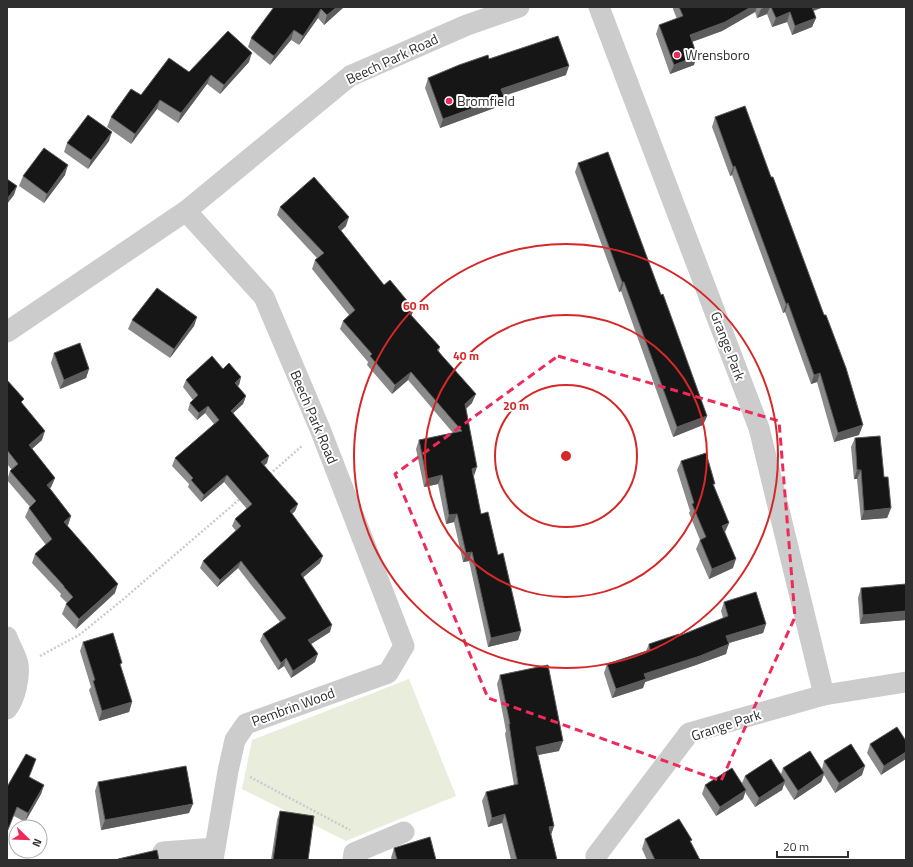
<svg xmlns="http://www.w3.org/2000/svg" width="913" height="867" viewBox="0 0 913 867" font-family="'Titillium Web',sans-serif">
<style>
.green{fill:#e8eddc}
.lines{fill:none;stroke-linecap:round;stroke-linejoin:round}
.path{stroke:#ccc;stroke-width:2.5;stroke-dasharray:2 2;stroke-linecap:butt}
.street{stroke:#ccc;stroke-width:21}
.wall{fill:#8a8a8a}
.shaded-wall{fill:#5c5c5c}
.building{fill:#161616;stroke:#5c5c5c}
.marked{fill:none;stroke:#ed2a59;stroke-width:3;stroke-dasharray:8 5;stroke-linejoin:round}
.ring{fill:none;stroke:#d62828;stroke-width:2}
.poi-dot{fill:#ed2a59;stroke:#fff;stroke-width:1.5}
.labels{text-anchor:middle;stroke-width:4;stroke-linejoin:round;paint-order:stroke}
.poi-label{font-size:14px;fill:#2f2f2f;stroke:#fff;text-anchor:start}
.street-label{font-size:14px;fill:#2f2f2f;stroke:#fff}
.centre{fill:#d62828;stroke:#fff;stroke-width:2}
.ring-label{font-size:12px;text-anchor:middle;font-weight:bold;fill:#d62828;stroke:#fff;stroke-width:4;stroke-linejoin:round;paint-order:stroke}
</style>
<rect width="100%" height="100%" fill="#fff"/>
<!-- green -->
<path class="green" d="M409 679 456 796 346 841 242 789 252 740Z"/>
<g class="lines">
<!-- path -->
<g class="path">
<path d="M270 474 302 446"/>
<path d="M40 656 79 635 120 602 241 498"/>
<path d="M250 777 350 830"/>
</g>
<!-- street -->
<g class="street">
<path d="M599 7 759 428 824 695"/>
<path d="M186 211 264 297 320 429 404 646 388 673 246 724 235 740 228 771 213 860"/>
<path d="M7 332 186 211 350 76 467 25 519 7"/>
<path d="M7 637C10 646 16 655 18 664 20 677 15 699 7 709"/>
<path d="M163 852 215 848"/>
<path d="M353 860 354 853 404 832"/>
<path d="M597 860 596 856 689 733 824 695 906 682"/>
</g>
</g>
<!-- wall -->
<g class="wall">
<path d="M274 7H344L324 25 318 18 299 45 291 40 270 65 248 47 251 38Z"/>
<path d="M673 7H822L821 8 813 11 816 18 812 27 792 35 787 22 772 27 767 14 757 18 755 12 722 31 692 42 694 65 670 74 656 34 659 25 677 19 673 9Z"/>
<path d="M489 59 566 75 504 96 500 106 440 128 425 88 428 78Z"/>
<path d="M249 62 220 94 207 84 178 123 157 109 131 144 107 127 111 117 141 95 189 72Z"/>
<path d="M715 117 859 435 834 442 817 382 811 384 785 312 783 313 732 175 730 176 712 127Z"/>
<path d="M109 141 88 169 64 152 67 143Z"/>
<path d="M578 163 661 295 707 416 703 425 673 437 621 291 619 292 575 172Z"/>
<path d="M65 175 44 203 19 186 23 176Z"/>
<path d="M280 207 346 226 341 231 384 285 440 347 439 351 472 403 466 409 473 476 481 514 498 555 521 631 518 640 488 647 469 561 463 562 454 522 446 524 438 484 424 487 416 449 419 440 453 433 408 380 392 394 367 365 368 362 340 329 343 321 349 315 312 269 315 260 317 258 277 215Z"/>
<path d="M197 317 194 326 170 358 128 329 132 320Z"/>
<path d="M54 353 89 369 86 378 60 389 51 363Z"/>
<path d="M223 369 241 377 239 385 237 386 246 396 243 404 233 413 267 463 264 465 298 504 295 511 292 514 320 563 303 577 330 632 311 644 315 662 291 678 284 666 278 670 260 641 263 634 280 622 238 568 217 587 200 568 203 561 236 531 232 526 235 519 247 509 224 482 201 502 188 487 189 484 172 466 175 458 214 424 205 413 197 420 188 410 190 403 193 400 183 387 186 380Z"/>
<path d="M7 380 22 404 42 440 32 449 55 478 51 487 50 488 71 516 68 525 67 526 115 593 76 629 62 614 66 604 67 603 60 596 61 594 32 563 35 554 46 545 25 517 29 508 30 507 7 480 10 471 12 470 7 464Z"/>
<path d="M855 438 884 477 891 508 887 518 861 520 857 479H854L851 447Z"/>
<path d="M681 461 714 487 725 532 733 568 709 579 696 549 700 540 689 513 690 511 677 470Z"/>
<path d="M906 584V620L860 624 858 598 861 588Z"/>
<path d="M724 602 766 624 763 633 729 643 726 654 696 665 645 682 643 688 612 698 604 673 607 664 646 651 649 644 679 636 723 618 721 611Z"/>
<path d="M83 642 132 702 129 712 99 721 89 690 91 687 80 651Z"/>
<path d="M500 675 559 751 538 755 554 826 551 834 557 860H511L502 823 488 827 482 801 486 792 514 785 505 734 506 731 497 684Z"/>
<path d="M906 741 881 775 867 753 870 744Z"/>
<path d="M824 761 862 775 835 793 824 775 821 782 794 800 784 784 782 790 755 807 745 792 743 799 716 816 702 794 705 785 742 783 745 776 781 774 783 768 822 769Z"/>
<path d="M30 777 44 785 41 794 25 822 14 816 7 787Z"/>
<path d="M98 782 189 813 101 830 95 791Z"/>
<path d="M280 811 308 860H271L277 820Z"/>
<path d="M645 839 691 842 700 860H647L642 849Z"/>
<path d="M394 848 436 860H392L391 858Z"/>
</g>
<!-- shaded-wall -->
<g class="shaded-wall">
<path d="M337 7H344L324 25 327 15Z"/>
<path d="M751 7H757L755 12 722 31 686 44 690 35Z"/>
<path d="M765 7H770L767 14 757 18 761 9Z"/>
<path d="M809 7H822L821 8 807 13Z"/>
<path d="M321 9 318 18 299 45 303 36Z"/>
<path d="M790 12 787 22 772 27 776 18Z"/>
<path d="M816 18 812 27 792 35 795 26Z"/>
<path d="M294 30 291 40 270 65 274 56Z"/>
<path d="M252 53 249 62 220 94 224 85Z"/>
<path d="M697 56 694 65 670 74 674 65Z"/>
<path d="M569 66 566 75 497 98 501 89Z"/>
<path d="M211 75 207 84 178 123 181 113Z"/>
<path d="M504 97 500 106 440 128 443 119Z"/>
<path d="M160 100 157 109 131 144 135 134Z"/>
<path d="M112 132 109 141 88 169 91 160Z"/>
<path d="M68 165 65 175 44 203 47 194Z"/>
<path d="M735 166 732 175 730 176 733 167Z"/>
<path d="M17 186 14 195 7 204V199Z"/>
<path d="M349 217 346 226 335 236 338 227Z"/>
<path d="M622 282H624L621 291 619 292Z"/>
<path d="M788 303 785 312 783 313 786 304Z"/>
<path d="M414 309 411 317 409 313Z"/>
<path d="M197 317 194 326 170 358 174 349Z"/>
<path d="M89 369 86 378 60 389 64 380Z"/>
<path d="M411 372 408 380 392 394 395 385Z"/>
<path d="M820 373 817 382 811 384 814 375Z"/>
<path d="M241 377 239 385 232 390 235 383Z"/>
<path d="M476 394 472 403 462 412 465 404Z"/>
<path d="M246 396 243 404 228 418 231 411Z"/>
<path d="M208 406 205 413 197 420 199 413Z"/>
<path d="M707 416 703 425 673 437 677 427Z"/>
<path d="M863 425 859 435 834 442 838 433Z"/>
<path d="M45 431 42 440 26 454 29 445Z"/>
<path d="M269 456 267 463 259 470 261 462Z"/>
<path d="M477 467 474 476 472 469Z"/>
<path d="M857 470H861L857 479H854Z"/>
<path d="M227 475 224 482 201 502 204 495Z"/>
<path d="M442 475 438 484 424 487 427 479Z"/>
<path d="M55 478 51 487 44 494 47 485Z"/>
<path d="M298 504 295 511 287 518 290 511Z"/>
<path d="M891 508 887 518 861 520 864 511Z"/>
<path d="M457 514 454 522 446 524 449 515Z"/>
<path d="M71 516 68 525 60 532 64 522Z"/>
<path d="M729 523 725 532 719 535 722 526Z"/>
<path d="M472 552 469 561 463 562 466 553Z"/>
<path d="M323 556 320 563 299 581 301 574Z"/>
<path d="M736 559 733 568 709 579 712 569Z"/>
<path d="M241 561 238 568 217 587 220 580Z"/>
<path d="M118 584 115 593 76 629 79 619Z"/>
<path d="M906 611V620L860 624 863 615Z"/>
<path d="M766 624 763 633 722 645 726 636Z"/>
<path d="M332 625 330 632 305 648 308 640Z"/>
<path d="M521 631 518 640 488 647 491 638Z"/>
<path d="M729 644 726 654 696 665 645 682 643 688 612 698 616 689 644 674Z"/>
<path d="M318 654 315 662 291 678 293 671Z"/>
<path d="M286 658 284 666 278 670 281 663Z"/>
<path d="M132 702 129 712 99 721 102 711Z"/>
<path d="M563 741 559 751 533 756 536 747Z"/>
<path d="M906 752V759L881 775 884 766Z"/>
<path d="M865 766 862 775 835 793 839 783Z"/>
<path d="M824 773 821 782 794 800 798 791Z"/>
<path d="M785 781 782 790 755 807 759 798Z"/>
<path d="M44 785 41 794 25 822 28 813Z"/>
<path d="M746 790 743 799 716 816 720 807Z"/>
<path d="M193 804 189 813 101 830 105 820Z"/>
<path d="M505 814 502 823 488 827 492 818Z"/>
<path d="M554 826 551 835 549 827Z"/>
</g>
<!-- building -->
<g class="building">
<path d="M274 7H337L327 15 321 9 303 36 294 30 274 56 251 38Z"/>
<path d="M679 7H751L725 22 690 35 697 56 674 65 659 25 683 16Z"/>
<path d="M771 7H812L816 18 795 26 790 12 776 18Z"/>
<path d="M228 31 252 53 224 85 211 75 181 113 160 100 135 134 111 117 131 89 141 95 169 58 189 72Z"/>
<path d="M558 36 569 66 501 89 504 97 443 119 428 78 459 65 488 55 489 59Z"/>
<path d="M745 106 771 177H773L824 315H826L846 368 863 425 838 433 820 373 814 375 788 303 786 304 735 166 733 167 715 117Z"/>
<path d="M88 115 112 132 91 160 67 143Z"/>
<path d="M44 148 68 165 47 194 23 176Z"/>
<path d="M608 152 661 295 663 294 707 416 677 427 624 282H622L578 163Z"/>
<path d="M314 177 349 217 338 227 384 285 390 280 414 309 409 313 440 347 437 350 476 394 465 404 477 467 472 469 481 514 488 512 498 555 503 553 521 631 491 638 472 552 466 553 457 514 449 515 442 475 427 479 419 440 462 431 411 372 395 385 370 356 372 354 343 321 355 310 315 260 324 253 280 207Z"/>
<path d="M7 179 17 186 7 199Z"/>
<path d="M157 288 197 317 174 349 132 320Z"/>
<path d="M80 343 89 369 64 380 54 353Z"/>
<path d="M212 356 223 369 229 363 241 377 235 383 246 396 231 411 269 456 261 462 298 504 290 511 323 556 301 574 332 625 308 640 318 654 293 671 286 658 281 663 263 634 286 618 241 561 220 580 203 561 241 526 235 519 252 504 227 475 204 495 191 480 193 478 175 458 219 420 208 406 199 413 190 403 198 395 186 380Z"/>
<path d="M7 380 24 399 21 402 45 431 29 445 55 478 47 485 71 516 64 522 118 584 79 619 66 604 73 597 64 587V586L35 554 52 539 29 508 36 501 10 471 18 464 7 450Z"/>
<path d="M880 436 884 477H888L891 508 864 511 861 470H857L855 438Z"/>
<path d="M706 453 715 484H713L729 523 722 526 736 559 712 569 700 540 706 537 692 504 694 503 681 461Z"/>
<path d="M906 584V611L863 615 861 588Z"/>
<path d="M756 592 766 624 726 636 729 644 700 656 644 674 646 679 616 689 607 664 650 650 649 644 679 634V636L728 616 724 602Z"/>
<path d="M113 633 122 663 120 664 132 702 102 711 93 681 95 680 83 642Z"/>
<path d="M548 665 563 741 536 747 554 826 549 827 557 860H517L505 814 492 818 486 792 518 784 509 724H510L500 675Z"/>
<path d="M897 727 906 741V752L884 766 870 744Z"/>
<path d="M851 744 865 766 839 783 824 761Z"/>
<path d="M810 751 824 773 798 791 783 768Z"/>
<path d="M26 754 36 759 29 777 44 785 28 813 17 807 7 832V787Z"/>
<path d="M771 759 785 781 759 798 745 776Z"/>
<path d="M186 766 193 804 105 820 98 782Z"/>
<path d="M732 768 746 790 720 807 705 785Z"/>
<path d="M280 811 314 816 308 860H273Z"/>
<path d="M679 819 692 840 690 841 700 860H655L645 839Z"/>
<path d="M430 837 436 860H397L394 848Z"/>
<path d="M157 850 159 860H118V859Z"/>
</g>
<!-- marked area -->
<path class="marked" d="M558 356 779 421 795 617 721 781 488 698 395 474Z"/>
<!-- distance rings -->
<g class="ring">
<circle cx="566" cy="456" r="71"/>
<circle cx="566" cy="456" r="141"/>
<circle cx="566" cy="456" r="212"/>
</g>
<!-- markers -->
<g class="poi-dot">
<circle cx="677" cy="55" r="4"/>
<circle cx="449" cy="101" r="4"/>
</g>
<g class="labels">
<!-- poi labels -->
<g class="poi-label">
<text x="685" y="60">Wrensboro</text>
<text x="457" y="106">Bromfield</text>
</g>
<!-- street labels -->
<g class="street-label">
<text transform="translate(392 59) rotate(-25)" y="5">Beech Park Road</text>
<text transform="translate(728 346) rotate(69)" y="5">Grange Park</text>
<text transform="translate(314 417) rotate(67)" y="5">Beech Park Road</text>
<text transform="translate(293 707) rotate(-20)" y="5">Pembrin Wood</text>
<text transform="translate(726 725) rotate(-18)" y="5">Grange Park</text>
</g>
</g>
<circle cx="566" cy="456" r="6" class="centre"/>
<g class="ring-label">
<text x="416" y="310">60 m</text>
<text x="466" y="360">40 m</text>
<text x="516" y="410">20 m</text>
</g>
<!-- border -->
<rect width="913" height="867" fill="none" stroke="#2f2f2f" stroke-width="16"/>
<!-- north arrow -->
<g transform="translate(28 839) rotate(113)"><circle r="19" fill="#ffffff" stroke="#acacac"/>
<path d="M0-3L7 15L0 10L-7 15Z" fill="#ed2a59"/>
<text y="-6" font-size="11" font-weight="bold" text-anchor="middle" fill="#2f2f2f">N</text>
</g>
<!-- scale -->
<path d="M777 851v6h71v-6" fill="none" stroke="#2f2f2f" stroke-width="2"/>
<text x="783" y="851" font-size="12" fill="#2f2f2f" stroke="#ffffff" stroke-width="3" paint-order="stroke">20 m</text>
</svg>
